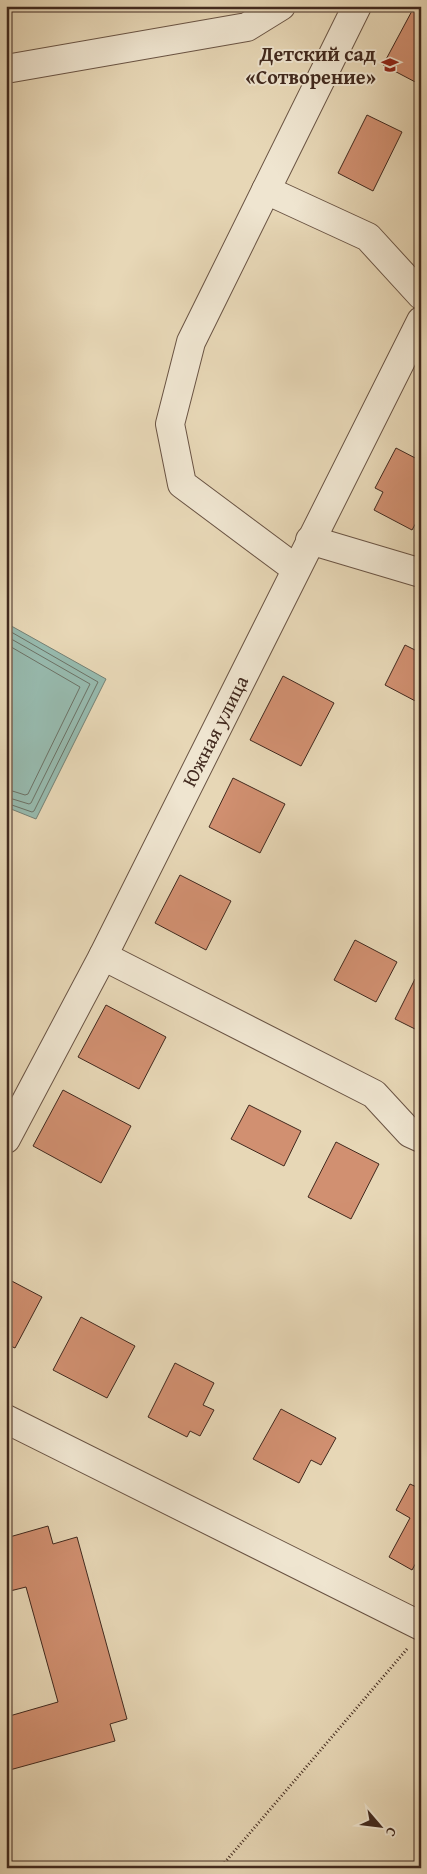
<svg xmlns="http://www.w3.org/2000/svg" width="427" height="1874" viewBox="0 0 427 1874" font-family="'Gentium Book Plus',serif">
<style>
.water{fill:#97baae;stroke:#758074}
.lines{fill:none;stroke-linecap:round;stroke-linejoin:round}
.shore{stroke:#6c7266;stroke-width:1}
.building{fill:#d19071;stroke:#41291e}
.minor-casing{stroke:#6a5444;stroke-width:30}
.path{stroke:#41291e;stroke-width:3;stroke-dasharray:1 2.5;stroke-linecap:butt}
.minor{stroke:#efe5d0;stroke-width:28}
.labels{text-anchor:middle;stroke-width:4;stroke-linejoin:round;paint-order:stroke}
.poi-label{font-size:20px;font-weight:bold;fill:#41291e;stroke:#efe5d0;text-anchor:end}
.street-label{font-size:20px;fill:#41291e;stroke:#efe5d0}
</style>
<rect width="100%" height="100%" fill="#e7d7b6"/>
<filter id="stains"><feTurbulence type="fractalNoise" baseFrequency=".004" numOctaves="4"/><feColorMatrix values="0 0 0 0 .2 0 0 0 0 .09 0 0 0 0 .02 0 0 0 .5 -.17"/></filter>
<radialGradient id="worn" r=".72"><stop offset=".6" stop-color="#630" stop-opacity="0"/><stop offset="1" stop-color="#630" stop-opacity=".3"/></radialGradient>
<!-- water -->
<path class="water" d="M6 623 106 679 36 819 6 807Z"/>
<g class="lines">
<!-- shore -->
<g class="shore">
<path d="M6 629 98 682 34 811 32 812 6 803"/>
<path d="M6 636 90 684 31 803 29 804 6 797"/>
<path d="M6 644 80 687 28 794 25 795 6 789"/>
</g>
</g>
<!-- building -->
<g class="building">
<path d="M413 9 421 13V85L383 65Z"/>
<path d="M367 115 402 132 373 191 338 173Z"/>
<path d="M396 448 421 461V514L412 530 374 510 383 492 375 488Z"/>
<path d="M405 645 421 653V704L385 685Z"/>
<path d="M283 676 334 703 301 766 250 740Z"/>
<path d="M233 778 285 804 260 853 209 827Z"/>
<path d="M180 875 231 901 206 950 155 923Z"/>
<path d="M355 940 397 962 376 1002 334 980Z"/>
<path d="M415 979 421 982V1032L395 1019Z"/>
<path d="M106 1005 166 1037 139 1089 78 1057Z"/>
<path d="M63 1090 131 1126 101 1183 33 1146Z"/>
<path d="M249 1105 301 1131 284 1166 231 1139Z"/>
<path d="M336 1142 379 1164 351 1219 308 1197Z"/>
<path d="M6 1278 42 1297 15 1348 6 1344Z"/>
<path d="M81 1317 135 1346 107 1398 53 1370Z"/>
<path d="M175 1363 214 1383 203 1405 214 1410 200 1436 190 1431 187 1437 148 1417Z"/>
<path d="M281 1409 336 1438 321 1465 311 1460 299 1483 253 1459Z"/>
<path d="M410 1484 421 1489V1554L412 1570 389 1557 410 1518 396 1510Z"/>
<path d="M48 1526 53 1544 77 1537 127 1719 110 1724 115 1741 6 1771V1717L58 1702 26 1587 6 1592V1538Z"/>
</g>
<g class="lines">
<!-- minor casing -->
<g class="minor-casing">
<g id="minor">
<path d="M6 69 247 27 281 6"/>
<path d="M266 190 368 237 421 295"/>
<path d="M310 540 421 573"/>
<path d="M296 569 182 484 170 424 191 342 357 6"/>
<path d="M103 956 374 1094 410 1133 421 1138"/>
<path d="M6 1139 103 956 421 321"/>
<path d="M6 1419 421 1626"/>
</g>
</g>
<!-- path -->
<path class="path" d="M220 1868 407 1649"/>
<!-- minor -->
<use href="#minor" class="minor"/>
</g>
<!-- icons -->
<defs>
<g id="school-bare" transform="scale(1.35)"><path d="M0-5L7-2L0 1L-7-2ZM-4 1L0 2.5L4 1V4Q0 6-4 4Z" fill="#8f2418" stroke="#efe5d0" stroke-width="2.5" paint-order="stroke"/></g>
</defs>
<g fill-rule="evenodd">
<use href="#school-bare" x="390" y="65"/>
</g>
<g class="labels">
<!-- poi labels -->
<g class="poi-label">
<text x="376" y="61">Детский сад<tspan x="376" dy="23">«Сотворение»</tspan></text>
</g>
<!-- street labels -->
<g class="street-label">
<text transform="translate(215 731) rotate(-63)" y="7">Южная улица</text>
</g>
</g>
<!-- margin -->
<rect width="427" height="1874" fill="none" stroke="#e7d7b6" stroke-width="25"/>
<rect x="8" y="8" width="412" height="1859" fill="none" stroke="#41291e" stroke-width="2.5"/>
<rect x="12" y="12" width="402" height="1849" fill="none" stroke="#41291e"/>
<!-- north arrow -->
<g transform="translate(380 1826) rotate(118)" stroke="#efe5d0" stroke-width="4" paint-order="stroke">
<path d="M0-4L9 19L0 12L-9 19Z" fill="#41291e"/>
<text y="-8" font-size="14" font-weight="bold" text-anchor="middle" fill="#41291e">С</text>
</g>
<rect width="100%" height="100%" filter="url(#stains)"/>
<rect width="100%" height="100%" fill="url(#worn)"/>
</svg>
